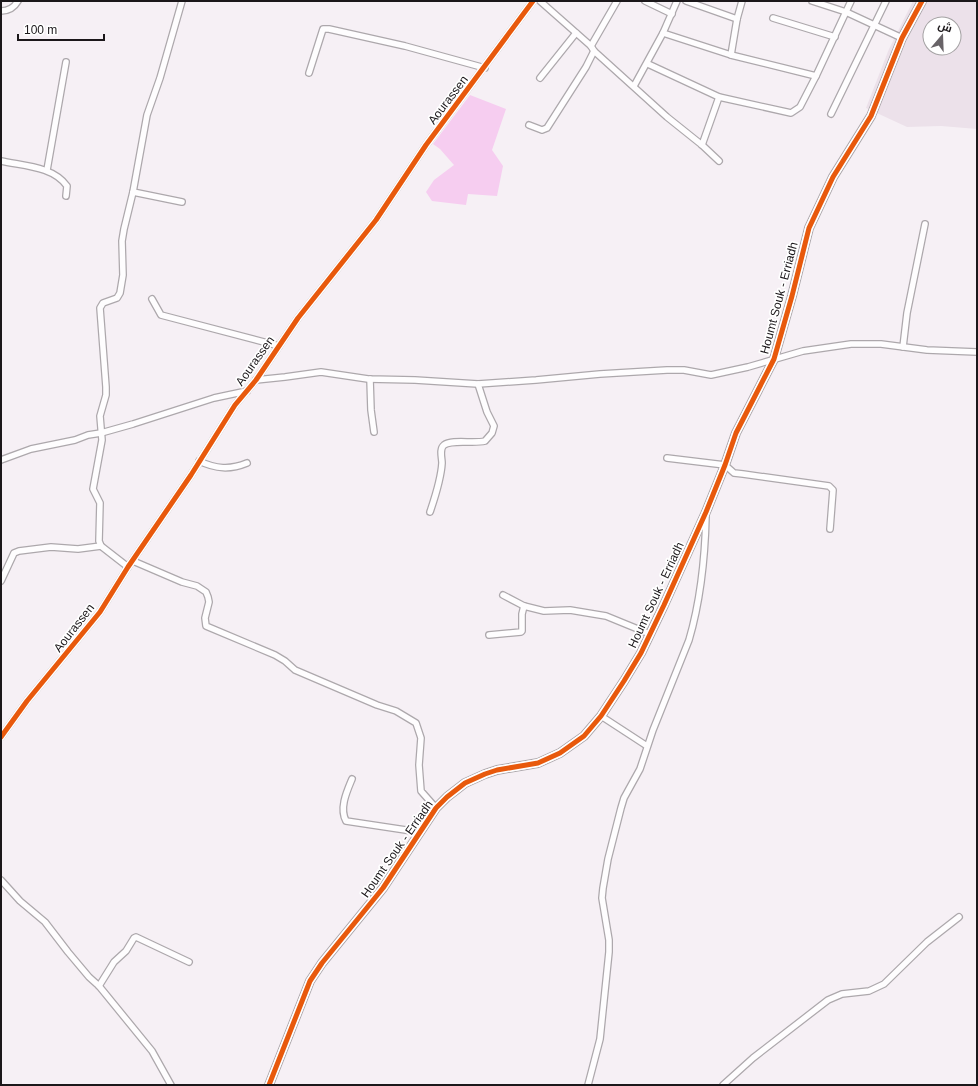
<svg xmlns="http://www.w3.org/2000/svg" width="978" height="1086" viewBox="0 0 978 1086" font-family="Helvetica,Cairo,sans-serif">
<style>
.built{fill:#ece1ea;fill-rule:evenodd}
.green{fill:#f6cdf0}
.lines{fill:none;stroke-linecap:round;stroke-linejoin:round}
.street-casing{stroke:#ada8ac;stroke-width:8}
.secondary-casing{stroke:#ada8ac;stroke-width:10}
.street{stroke:#fefdfe;stroke-width:5.5}
.secondary{stroke:#fefdfe;stroke-width:8}
.cycleway-casing{stroke:#fff;stroke-width:8}
.cycleway{stroke:#e8590c;stroke-width:5}
.labels{text-anchor:middle;stroke-width:3.5;stroke-linejoin:round;paint-order:stroke}
.street-label{font-size:12px;fill:#1b171a;stroke:#fff}
</style>
<rect width="100%" height="100%" fill="#f6f0f5"/>
<!-- built -->
<path class="built" d="M913 1H977V129L941 126 907 127 866 108 889 49ZM930 24H954V48H930Z"/>
<!-- green -->
<path class="green" d="M470 95 506 109 492 150 503 166 497 196 468 194 466 205 432 201 426 192 434 180 454 165 440 149 433 144Z"/>
<g class="lines">
<!-- street casing -->
<g class="street-casing">
<g id="street">
<path d="M540 1 591 46 594 51 667 117 702 145 719 161"/>
<path d="M645 1 672 14"/>
<path d="M686 1 737 19"/>
<path d="M812 1 846 12 902 38"/>
<path d="M1 11C9 11 14 8 18 1"/>
<path d="M773 18 835 37"/>
<path d="M663 33 731 55 816 76"/>
<path d="M591 46 617 1"/>
<path d="M731 55 737 19 742 1"/>
<path d="M648 64 719 97 791 113 800 107 816 76 851 1"/>
<path d="M309 73 323 29H329L405 46 485 68"/>
<path d="M540 78 576 33"/>
<path d="M634 86 663 33 677 1"/>
<path d="M831 114 886 1"/>
<path d="M529 125 542 130 547 128 586 67 594 51"/>
<path d="M702 145 719 97"/>
<path d="M1 161C23 166 53 166 67 186L66 196"/>
<path d="M47 170 66 62"/>
<path d="M133 192 182 202"/>
<path d="M152 299 161 315 279 346"/>
<path d="M903 347 907 313 925 224"/>
<path d="M370 379 371 410 374 432"/>
<path d="M256 380 285 377 321 372 368 379 415 380 478 384 536 380 600 374 667 370H684L711 375 748 367 803 351 851 344H881L927 350 977 352"/>
<path d="M667 458 725 465 734 473 743 474 829 486 833 490 830 529"/>
<path d="M1 460 31 449 75 440 88 435 101 433 133 424 214 398 247 391"/>
<path d="M199 461C216 469 230 470 247 463"/>
<path d="M430 512C435 497 441 480 442 463 442 458 439 449 444 445 452 439 474 444 485 441L492 433 494 426 487 412 478 384"/>
<path d="M133 561 182 582 197 586 206 592 208 597 209 602 205 618 206 626 275 655 285 661 295 670 377 705 396 711 416 723 421 738 419 765 421 791 436 808"/>
<path d="M128 567 101 546 99 541 100 503 93 489 102 440 100 416 106 395V387L100 308 103 303 117 298 120 293 123 275 122 241 124 229 133 192 147 115 160 78 182 1"/>
<path d="M1 581 14 553 19 551 51 547 78 549 101 546"/>
<path d="M503 595 524 606 544 611 570 610 606 616 650 634"/>
<path d="M489 635 521 632 522 631V614L524 606"/>
<path d="M601 716 647 746"/>
<path d="M1 737 27 701 100 612 128 567 191 475 235 405 256 380 298 318 376 220 426 145 533 1"/>
<path d="M352 779C347 791 339 808 346 821L419 832"/>
<path d="M1 880 20 901 45 922 68 952 89 977 99 986 152 1051 171 1085"/>
<path d="M99 986 114 962 126 951 134 938 136 937 189 962"/>
<path d="M588 1085 600 1039 609 952V940L602 898 603 888 608 859 621 808 624 798 640 769 653 730 689 640C701 599 705 559 706 516"/>
<path d="M723 1085 753 1058 828 1000 842 994 869 991 884 984 927 942 959 917"/>
</g>
</g>
<!-- secondary casing -->
<g class="secondary-casing">
<path id="secondary" d="M269 1085 310 981 322 963 383 888 436 808 447 797 465 783 485 774 497 770 538 763 560 753 584 736 601 716 624 681 641 653 664 605 706 512 725 465 736 433 774 359 792 296 809 228 833 177 871 116 902 38 922 1"/>
</g>
<!-- street -->
<use href="#street" class="street"/>
<!-- secondary -->
<use href="#secondary" class="secondary"/>
<!-- cycleway casing -->
<g class="cycleway-casing">
<g id="cycleway">
<path d="M1 737 27 701 100 612 128 567 191 475 235 405 256 380 298 318 376 220 426 145 533 1"/>
<path d="M269 1085 310 981 322 963 383 888 436 808 447 797 465 783 485 774 497 770 538 763 560 753 584 736 601 716 624 681 641 653 664 605 706 512 725 465 736 433 774 359 792 296 809 228 833 177 871 116 902 38 922 1"/>
</g>
</g>
<!-- cycleway -->
<use href="#cycleway" class="cycleway"/>
</g>
<g class="labels">
<!-- street labels -->
<g class="street-label">
<text transform="translate(448 100) rotate(-53)" y="4">Aourassen</text>
<text transform="translate(779 298) rotate(-75)" y="4">Houmt Souk - Erriadh</text>
<text transform="translate(255 361) rotate(-55)" y="4">Aourassen</text>
<text transform="translate(656 595) rotate(-65)" y="4">Houmt Souk - Erriadh</text>
<text transform="translate(74 628) rotate(-52)" y="4">Aourassen</text>
<text transform="translate(397 849) rotate(-55)" y="4">Houmt Souk - Erriadh</text>
</g>
</g>
<!-- border -->
<rect width="978" height="1086" fill="none" stroke="#1b171a" stroke-width="4"/>
<!-- north arrow -->
<g transform="translate(942 36) rotate(19)"><circle r="19" fill="#ffffff" stroke="#a4a2a3"/>
<path d="M0-3L7 15L0 10L-7 15Z" fill="#686367"/>
<text y="-6" font-size="11" font-weight="bold" text-anchor="middle" fill="#1b171a">ش</text>
</g>
<!-- scale -->
<path d="M18 34v6h86v-6" fill="none" stroke="#1b171a" stroke-width="2"/>
<text x="24" y="34" font-size="12" fill="#1b171a" stroke="#ffffff" stroke-width="3" paint-order="stroke">100 m</text>
</svg>
